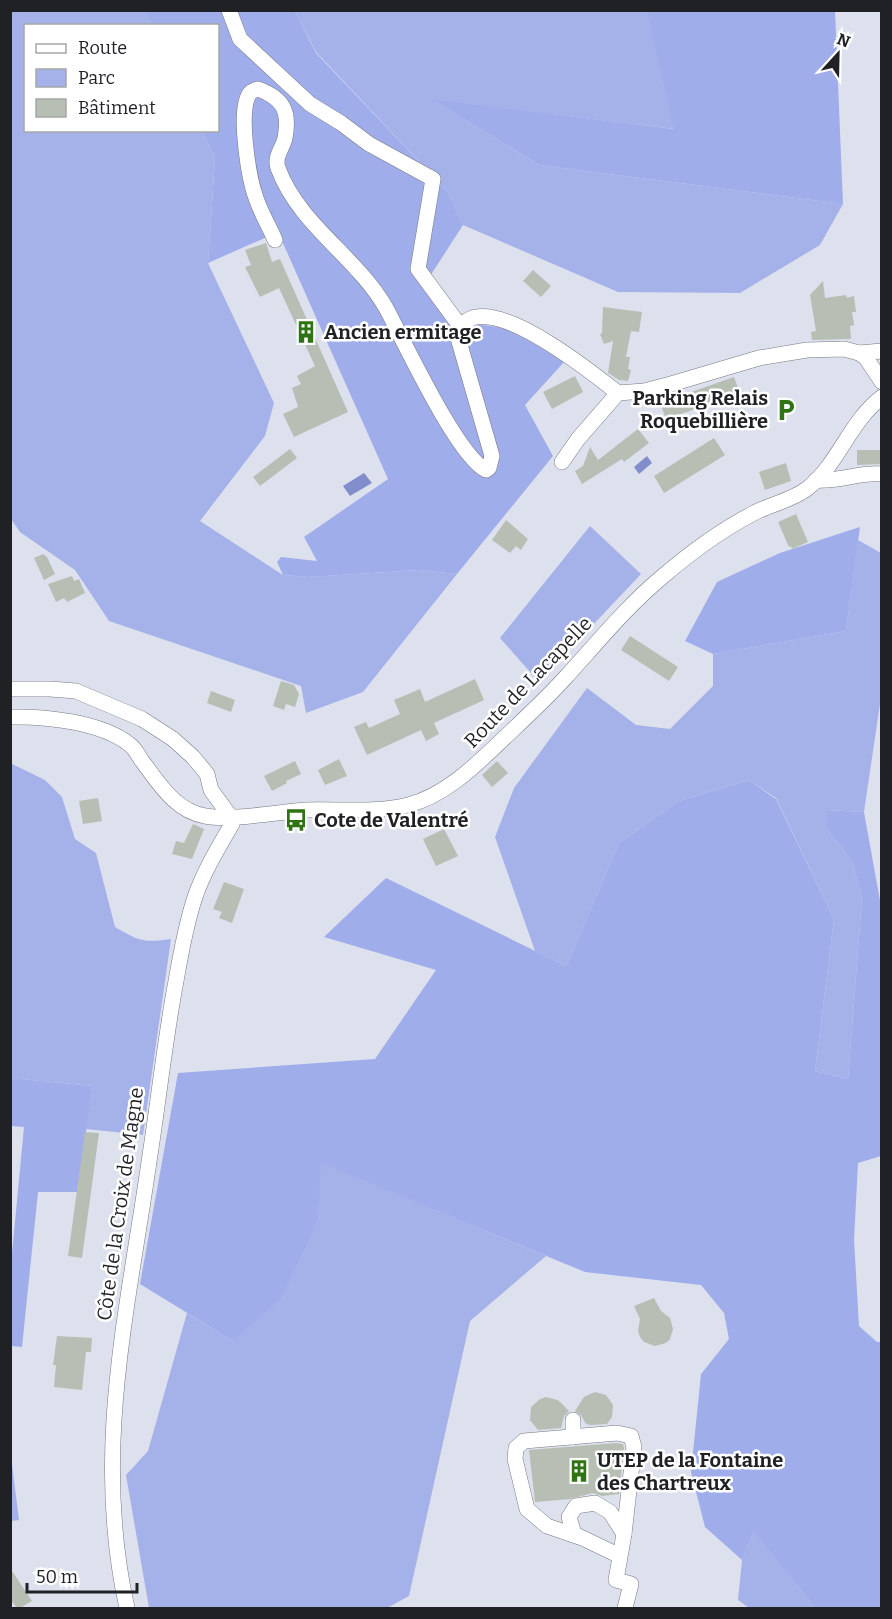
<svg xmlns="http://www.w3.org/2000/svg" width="892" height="1619" viewBox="0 0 892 1619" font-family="Bitter,serif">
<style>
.green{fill:#a5b2ea}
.forest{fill:#9fadeb}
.water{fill:#818ecb}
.building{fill:#b7bfb4}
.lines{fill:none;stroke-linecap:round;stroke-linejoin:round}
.minor-casing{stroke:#767984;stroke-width:16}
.minor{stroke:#fff;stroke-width:15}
.labels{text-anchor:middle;stroke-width:5;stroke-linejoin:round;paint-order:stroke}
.poi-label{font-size:20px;font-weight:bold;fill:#1f2125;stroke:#fff;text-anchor:start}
.street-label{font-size:20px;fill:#1f2125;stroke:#fff}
</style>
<rect width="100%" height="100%" fill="#dde0ed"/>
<!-- green -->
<g class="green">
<path d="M11 11H145L152 25 26 26V130L202 131 215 158 208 263 274 403 265 436 200 521 283 575 309 577 419 570 457 574 363 692 306 713 301 686 109 621 75 570 20 532 11 519Z"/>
<path d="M295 11H649L675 129 433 100 539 165 843 204 820 245 740 293 618 292 463 225 448 192 316 52Z"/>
<path d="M590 526 641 574 539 682 500 638Z"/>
<path d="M858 540 881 553V697L864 812 827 810V829L852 861 862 898 848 1079 815 1071 834 919 776 798 749 780 679 801 619 843 566 966 535 951 495 837 514 788 587 688 636 725 670 729 713 686V654L846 631Z"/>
<path d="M10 763 45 780 62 797 75 839 96 853 115 927C139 941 143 943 171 939L143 1135 86 1129 93 1086 11 1078Z"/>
<path d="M320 1162 546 1256 470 1321 409 1596 387 1608H149L126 1475 148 1451 187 1313 233 1341 318 1220Z"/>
<path d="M11 1456 19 1520 11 1521H10Z"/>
<path d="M753 1529 815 1608H749L738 1600 742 1560Z"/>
</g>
<!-- forest -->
<g class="forest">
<path d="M145 11H295L316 53 448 192 463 225 423 287 454 330 475 324 507 328 565 361 525 405 553 456 457 574 419 570 309 577 283 575 277 562 281 557 317 561 304 537 388 479 278 232 208 263 215 158 202 131 218 130V26L152 25Z"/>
<path d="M647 11H835L843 204 539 165 431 99 674 129Z"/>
<path d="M860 527 846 631 713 654 685 641 717 582 780 553Z"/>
<path d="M749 780 776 799 834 919 815 1071 848 1079 862 898 852 861 827 829V810L864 812 881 906V1156L858 1163 854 1240 859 1326 877 1342H881V1608H815L753 1530 742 1560 705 1527 691 1472 701 1374 729 1339 724 1313 701 1285 585 1272 321 1163 318 1220 281 1298 233 1341 140 1284 178 1073 375 1059 436 970 324 937 386 878 566 966 619 843 679 801Z"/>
<path d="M11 1078 93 1086 77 1192H38L22 1347 11 1346V1264L24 1127 11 1126Z"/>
</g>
<!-- water -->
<g class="water">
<path d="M647 456 652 463 639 474 634 467Z"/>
<path d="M364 473 372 483 350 496 343 486Z"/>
</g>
<!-- building -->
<g class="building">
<path d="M266 243 272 262 280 259 348 412 294 437 283 414 298 407 292 388 301 384 297 376 315 366 279 288 260 297 245 267 251 265 245 250Z"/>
<path d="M533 270 551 286 541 297 523 281Z"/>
<path d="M823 281 825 298 846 295 847 298 854 296 856 312H852L854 325 850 326 851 339 812 340 811 332 816 331 810 295Z"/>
<path d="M603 307 642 312 639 332 631 331 629 341 626 357H630L628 369 631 370 628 381 619 380 608 373 613 341 604 344 600 334 602 333Z"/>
<path d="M575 376 583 392 552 409 543 392Z"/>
<path d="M734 377 740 394 666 419 660 403Z"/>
<path d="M638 429 649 443 624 462 622 459 582 484 575 471 583 466 590 447 598 460Z"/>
<path d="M714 438 725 455 664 493 654 476Z"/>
<path d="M290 449 297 458 260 486 253 477Z"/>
<path d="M857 450H882V464L857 465Z"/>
<path d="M786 463 791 481 765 490 759 472Z"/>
<path d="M796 514 808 542 792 549 791 546 789 547 778 522Z"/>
<path d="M506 520 528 539 521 550 516 546 510 553 492 540Z"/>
<path d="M43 554 47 557 55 574 44 580 34 558Z"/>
<path d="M72 576 74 581 79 579 85 593 67 602 64 598 56 602 48 584Z"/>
<path d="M630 636 678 667 669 681 621 650Z"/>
<path d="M475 679 484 700 434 723 439 734 426 741 421 730 367 755 354 727 366 722 369 728 400 714 394 700 420 689 425 702Z"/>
<path d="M281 681 294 685 299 694 295 707 286 704 284 710 273 706Z"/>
<path d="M211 691 235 700 231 712 207 703Z"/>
<path d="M339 759 347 776 325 785 318 770Z"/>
<path d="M295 761 301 774 286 781 287 783 272 791 264 776Z"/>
<path d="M497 761 508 773 492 787 482 775Z"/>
<path d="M98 798 102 821 83 824 79 801Z"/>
<path d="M193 824 204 829 192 859 172 854 176 841 184 843Z"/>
<path d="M444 829 458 856 436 866 423 839Z"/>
<path d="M224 882 244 889 232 923 219 918 222 912 213 909Z"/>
<path d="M85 1132 99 1133 82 1258 68 1256Z"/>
<path d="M654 1298 661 1311 670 1318 673 1329 670 1339 666 1343 655 1346 644 1342 640 1337 638 1331 640 1319 634 1306Z"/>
<path d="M57 1336 92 1338 91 1352H86L82 1390 54 1387 56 1365H53Z"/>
<path d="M595 1392 606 1395 613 1405 612 1417 607 1424 591 1425 586 1424 581 1415 575 1411 584 1397Z"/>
<path d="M546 1397 558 1400 569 1411 564 1416 561 1428 538 1430 530 1420 531 1407 540 1399Z"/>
<path d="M616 1443 623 1444 624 1448 619 1494 602 1496 593 1493 570 1499 535 1502 529 1450Z"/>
<path d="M10 1568 32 1601 20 1608H17L10 1599Z"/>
</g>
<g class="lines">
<!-- minor casing -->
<g class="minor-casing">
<g id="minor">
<path d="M229 10 240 39 310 104 341 123 369 144 433 179 418 269 460 326"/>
<path d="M275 240C269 226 261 213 256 198 249 179 237 109 250 93 252 91 254 90 258 89 283 98 290 111 285 138 283 148 274 156 278 168 299 225 356 256 386 308 404 341 457 456 486 470L489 468 492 456 458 338 460 326C465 322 469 318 476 317 513 310 589 370 618 393"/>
<path d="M859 353 882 351"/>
<path d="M562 462 578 439 618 393 644 391 671 384 759 358 807 350 844 349 859 353 866 358 882 382"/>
<path d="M816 480C838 482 859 472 882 474"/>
<path d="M10 689H50L76 691 142 719 173 739 193 757 207 774 211 790 230 816"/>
<path d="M10 717C45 716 101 722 129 744 135 748 138 755 142 761 159 783 175 811 205 816 232 821 277 812 306 810 340 809 375 813 408 805 444 796 474 767 500 742 522 721 545 700 565 678 597 643 626 607 662 577 690 553 721 530 754 513 771 504 793 500 808 488 839 463 850 421 882 397"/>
<path d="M573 1420V1437"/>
<path d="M579 1537 547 1526 527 1509 515 1459 516 1448 524 1441 617 1433 631 1436 634 1447 624 1534"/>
<path d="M620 1556 574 1534 569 1517 576 1506 595 1503 610 1512 624 1534 616 1580 631 1584 625 1608"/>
<path d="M127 1608C92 1452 128 1310 150 1155 159 1097 165 1039 176 981 181 952 186 924 195 897 204 871 218 848 232 824L233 817"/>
</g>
</g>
<!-- minor -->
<use href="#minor" class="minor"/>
</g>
<!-- icons -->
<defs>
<g id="building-bare" transform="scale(1.8)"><path d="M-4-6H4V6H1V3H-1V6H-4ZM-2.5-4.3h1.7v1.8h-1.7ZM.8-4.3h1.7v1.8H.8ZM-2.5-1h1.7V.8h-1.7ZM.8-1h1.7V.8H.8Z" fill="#2f7312" stroke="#fff" stroke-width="2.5" paint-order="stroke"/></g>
<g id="parking-bare" transform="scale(1.8)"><path d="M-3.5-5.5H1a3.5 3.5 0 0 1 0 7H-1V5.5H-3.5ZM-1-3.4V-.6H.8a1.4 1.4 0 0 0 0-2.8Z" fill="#2f7312" stroke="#fff" stroke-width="2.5" paint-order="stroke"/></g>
<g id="bus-bare" transform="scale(1.8)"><path d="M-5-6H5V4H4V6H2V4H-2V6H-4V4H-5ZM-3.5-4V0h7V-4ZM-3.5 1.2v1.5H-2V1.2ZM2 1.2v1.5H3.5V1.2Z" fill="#2f7312" stroke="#fff" stroke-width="2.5" paint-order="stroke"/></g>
</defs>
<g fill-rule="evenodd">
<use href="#building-bare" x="306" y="332"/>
<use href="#parking-bare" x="786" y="410"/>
<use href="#bus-bare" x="296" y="820"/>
<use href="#building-bare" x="579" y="1471"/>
</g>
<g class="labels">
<!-- poi labels -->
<g class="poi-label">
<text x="324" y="339">Ancien ermitage</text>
<text x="768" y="405" text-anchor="end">Parking Relais<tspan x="768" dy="23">Roquebillière</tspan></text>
<text x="314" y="827">Cote de Valentré</text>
<text x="597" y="1467">UTEP de la Fontaine<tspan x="597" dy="23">des Chartreux</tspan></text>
</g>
<!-- street labels -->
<g class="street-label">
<text transform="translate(528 682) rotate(-46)" y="7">Route de Lacapelle</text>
<text transform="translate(120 1204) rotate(-82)" y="7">Côte de la Croix de Magne</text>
</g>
</g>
<!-- border -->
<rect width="892" height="1619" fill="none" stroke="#1f2125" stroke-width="24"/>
<!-- legend -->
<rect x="24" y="24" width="195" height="108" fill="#ffffff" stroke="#a5a6a8" stroke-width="1.5"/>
<rect x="36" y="44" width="30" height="9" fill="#ffffff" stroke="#a5a6a8" stroke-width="1.5"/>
<text x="78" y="54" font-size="18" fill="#1f2125">Route</text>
<rect x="36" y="69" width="30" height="18" fill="#a5b2ea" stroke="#a5a6a8" stroke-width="1.5"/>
<text x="78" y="84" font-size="18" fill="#1f2125">Parc</text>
<rect x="36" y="99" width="30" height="18" fill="#b7bfb4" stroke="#a5a6a8" stroke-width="1.5"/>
<text x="78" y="114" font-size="18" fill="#1f2125">Bâtiment</text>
<!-- north arrow -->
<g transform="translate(838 54) rotate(22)" stroke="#ffffff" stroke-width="4.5" paint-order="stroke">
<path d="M0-4.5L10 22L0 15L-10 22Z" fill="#1f2125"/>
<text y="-9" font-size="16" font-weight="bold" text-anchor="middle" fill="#1f2125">N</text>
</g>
<!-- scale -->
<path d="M27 1583v9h110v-9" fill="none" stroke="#1f2125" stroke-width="3"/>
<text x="36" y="1583" font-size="18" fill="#1f2125" stroke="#ffffff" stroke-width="4.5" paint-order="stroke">50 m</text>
</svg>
